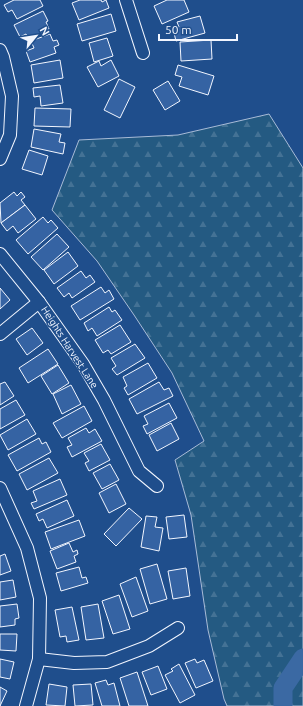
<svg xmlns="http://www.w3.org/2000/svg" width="303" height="706" viewBox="0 0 303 706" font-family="Ubuntu,sans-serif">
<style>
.forest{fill:url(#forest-firs);stroke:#a8bbd7}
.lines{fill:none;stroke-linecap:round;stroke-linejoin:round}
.river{stroke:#3b69a3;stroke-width:19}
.building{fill:#3563a3;stroke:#f2f6ff}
.minor-casing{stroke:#f2f6ff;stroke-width:14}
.minor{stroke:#1f4e8c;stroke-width:12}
.labels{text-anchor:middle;stroke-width:3;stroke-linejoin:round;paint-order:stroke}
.street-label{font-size:10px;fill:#f2f6ff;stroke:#1f4e8c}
</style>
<defs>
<pattern id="forest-firs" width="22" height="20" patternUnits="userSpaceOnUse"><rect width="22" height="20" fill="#245a82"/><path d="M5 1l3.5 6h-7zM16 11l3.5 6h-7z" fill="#447295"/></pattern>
</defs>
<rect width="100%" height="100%" fill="#1f4e8c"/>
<!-- forest -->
<path class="forest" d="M269 114 303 168V706H227L224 699 208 630 191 515 175 460 204 441 172 373 134 315 97 261 52 210 79 140 178 135Z"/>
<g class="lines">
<!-- river -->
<path class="river" d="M283 706V688L303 658"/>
</g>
<!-- building -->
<g class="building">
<path d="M14 0H40L43 6 17 19 12 10 8 12 4 5Z"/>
<path d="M80 0H101L102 2 106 0 109 8 79 20 72 3Z"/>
<path d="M167 0H184L189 12 162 24 154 6Z"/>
<path d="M43 11 48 21 46 22 49 29 29 39 26 34 20 37 14 25Z"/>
<path d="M111 14 116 31 82 41 77 24Z"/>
<path d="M200 16 205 33 176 41 173 29 179 27 177 22Z"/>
<path d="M50 34 53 41 57 40 59 45 54 47 56 53 30 62 26 51 34 48 31 41Z"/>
<path d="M107 38 113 56 94 62 89 43Z"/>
<path d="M211 40 212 59 181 61 180 42Z"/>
<path d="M60 60 63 78 34 83 31 65Z"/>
<path d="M111 60 119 76 98 87 87 67 99 61 101 66Z"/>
<path d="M178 65 214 76 208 95 179 86 182 77 175 75Z"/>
<path d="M119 79 135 87 120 118 104 110Z"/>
<path d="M168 81 180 101 165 110 153 90Z"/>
<path d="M60 85 63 103 41 106 40 96 34 97 33 88Z"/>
<path d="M35 108 71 109 70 127 34 126Z"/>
<path d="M34 129 61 134 59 142 65 143 63 154 31 147Z"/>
<path d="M29 150 48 156 42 175 22 169Z"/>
<path d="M14 192 17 196 21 192 25 197 21 200 25 205 1 223 0 203Z"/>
<path d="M25 205 36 219 18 233 13 226 7 231 1 223Z"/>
<path d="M43 217 48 223 51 220 58 228 28 254 16 240Z"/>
<path d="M57 234 69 247 43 270 31 257Z"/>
<path d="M68 252 78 266 54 284 44 270Z"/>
<path d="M81 271 86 278 90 275 95 282 72 298 69 293 64 297 57 288Z"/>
<path d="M101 287 105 293 109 290 114 299 80 320 71 306Z"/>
<path d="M0 288 10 300 0 309Z"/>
<path d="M109 307 112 312 115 310 122 320 97 336 92 328 88 331 84 323Z"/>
<path d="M120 325 131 342 111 354 108 350 103 353 95 340Z"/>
<path d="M32 328 43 343 27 355 16 339Z"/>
<path d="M135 344 145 358 117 375 112 369 116 366 111 358Z"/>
<path d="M48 349 58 364 28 383 19 368Z"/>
<path d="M148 363 157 378 128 395 124 388 127 386 123 377Z"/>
<path d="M58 365 69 383 52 394 41 376Z"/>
<path d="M5 382 14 396 0 405V384Z"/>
<path d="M159 382 164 390 169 388 173 396 137 414 129 399Z"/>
<path d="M71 385 81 404 62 414 53 394Z"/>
<path d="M16 400 25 415 0 429V409Z"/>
<path d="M169 403 177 418 147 434 143 426 148 424 144 416Z"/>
<path d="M84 406 92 421 62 438 53 423Z"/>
<path d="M27 419 36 434 8 450 0 435Z"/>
<path d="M171 423 179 439 157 451 149 435Z"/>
<path d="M86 428 89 433 95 429 102 441 72 457 67 447 72 445 68 438Z"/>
<path d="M39 438 42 444 46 442 51 452 17 471 8 455Z"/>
<path d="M101 444 110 460 89 471 85 463 89 461 84 453Z"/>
<path d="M49 458 58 473 27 490 19 474Z"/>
<path d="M110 464 119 480 102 489 93 473Z"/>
<path d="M60 479 67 495 34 509 31 503 37 501 33 491Z"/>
<path d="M116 484 126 504 109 513 99 493Z"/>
<path d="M67 500 74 516 47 528 43 519 39 521 36 514Z"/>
<path d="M129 508 142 519 116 546 104 534Z"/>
<path d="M184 515 187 537 169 539 166 517Z"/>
<path d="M146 516 157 517 155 527 163 528 159 551 141 547Z"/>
<path d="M79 520 85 536 51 549 45 532Z"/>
<path d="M69 543 73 552 77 550 78 554 74 556 76 562 57 569 50 551Z"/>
<path d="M5 554 11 571 0 575V556Z"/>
<path d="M157 564 167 599 150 604 140 569Z"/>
<path d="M79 567 82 578 86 577 88 583 61 591 56 573Z"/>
<path d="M186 568 190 596 173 599 168 571Z"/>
<path d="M136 577 148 611 132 617 120 584Z"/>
<path d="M13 580 16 597 0 600V582Z"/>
<path d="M119 595 130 629 113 634 102 601Z"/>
<path d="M17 604 19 618 15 619V625L0 627V606Z"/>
<path d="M98 604 104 638 86 640 81 607Z"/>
<path d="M72 607 79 640 67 642 66 636 60 637 55 610Z"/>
<path d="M0 634H17L16 651 0 650Z"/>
<path d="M0 659 14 662 10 679 0 677Z"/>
<path d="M195 659 197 663 204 660 213 681 196 688 185 663Z"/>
<path d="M179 664 195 695 180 703 165 675 173 671 171 669Z"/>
<path d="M158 666 167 689 151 695 142 672Z"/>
<path d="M137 672 148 706H129L120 678Z"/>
<path d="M106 680 108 685 114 683 120 706H102L95 683Z"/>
<path d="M49 684 67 687 65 706 46 705Z"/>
<path d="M91 684 93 705 75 706 73 685Z"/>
<path d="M0 687 7 691 0 706Z"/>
</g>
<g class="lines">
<!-- minor casing -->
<g class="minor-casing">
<g id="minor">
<path d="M126 0 143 53"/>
<path d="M0 50 3 57 12 96 10 135 0 159"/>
<path d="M0 254 39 302 83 364 104 400 139 471 157 486"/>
<path d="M0 334 39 302"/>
<path d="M0 488 27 548 40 598 39 659 26 706"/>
<path d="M39 659 74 663 107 662 149 646 178 628"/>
</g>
</g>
<!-- minor -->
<use href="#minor" class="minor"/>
</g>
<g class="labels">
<!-- street labels -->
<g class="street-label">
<text transform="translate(70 347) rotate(57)" y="4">Heights Harvest Lane</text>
</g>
</g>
<!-- north arrow -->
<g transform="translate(36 36) rotate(60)" stroke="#1f4e8c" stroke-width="3" paint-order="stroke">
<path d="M0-3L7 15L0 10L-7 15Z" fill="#f2f6ff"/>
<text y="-6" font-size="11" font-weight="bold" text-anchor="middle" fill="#f2f6ff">N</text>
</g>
<!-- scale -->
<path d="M159 34v6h78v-6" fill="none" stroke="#f2f6ff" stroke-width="2"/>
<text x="165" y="34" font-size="12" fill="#f2f6ff" stroke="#1f4e8c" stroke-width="3" paint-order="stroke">50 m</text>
</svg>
